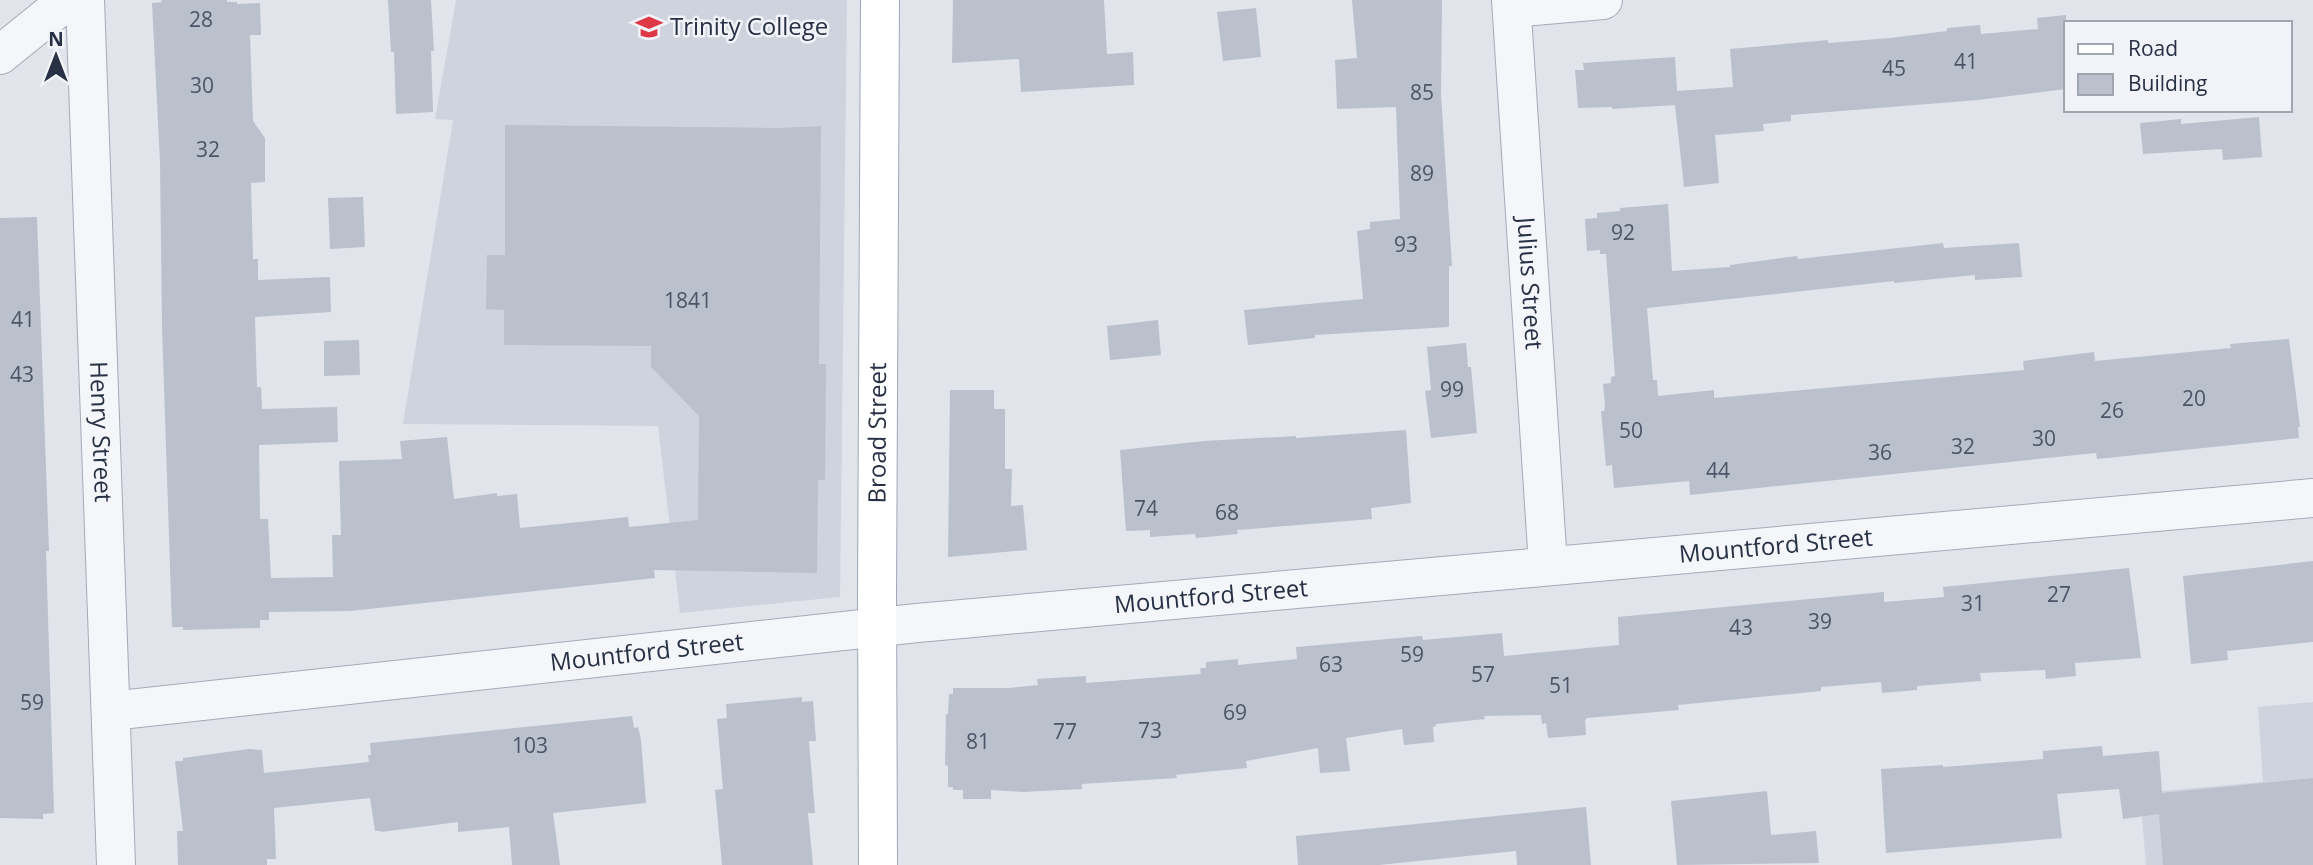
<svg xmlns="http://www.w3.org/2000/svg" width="2313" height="865" viewBox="0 0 2313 865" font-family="'Open Sans',sans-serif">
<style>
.built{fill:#cfd3dd}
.building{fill:#bac0cc}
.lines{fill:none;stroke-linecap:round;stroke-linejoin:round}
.minor-casing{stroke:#a5aab6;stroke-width:40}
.major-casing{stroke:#9fa7b8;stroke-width:40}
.minor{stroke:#f4f6f9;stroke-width:38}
.major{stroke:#fff;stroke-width:38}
.labels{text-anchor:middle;stroke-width:5;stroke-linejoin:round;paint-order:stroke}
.number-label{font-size:21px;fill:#4c5467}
.poi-label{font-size:24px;fill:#273045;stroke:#f1f3f8;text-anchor:start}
.street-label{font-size:24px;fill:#273045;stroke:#f1f3f8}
</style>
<rect width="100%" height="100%" fill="#e1e4eb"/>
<!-- built -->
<g class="built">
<path d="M456 0H847L840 597 680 613 658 426 403 424 453 120 435 119Z"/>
<path d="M2313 702V865H2146L2140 793 2263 782 2258 707Z"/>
</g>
<!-- building -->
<g class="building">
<path d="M161 0H227V2H237V4L260 3 261 35H250L253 121 265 138V182L251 183 253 259H258V280L330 277 331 312 255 317 257 387H261L262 409 337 407 338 442 259 445 260 519H268L271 578 333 577 332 535H341L339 461 402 459 400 441 447 437 454 499 497 493V496L517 494 520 528 628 517 629 527 698 520 699 416 651 367V346L504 345V310L486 309 487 255H505V125L778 128 821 126 819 364H826L825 480H818L817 573 654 570 655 578 350 611 269 612V620H260V628L183 630V627H172L162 326 160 162 152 3 162 2Z"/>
<path d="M388 0H431L434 51H431L433 112 396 114 394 52H391Z"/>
<path d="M953 0H1104L1107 54 1133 52 1134 85 1021 92 1019 59 952 63Z"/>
<path d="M1352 0H1442L1441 95 1452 266H1449V327L1315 335V338L1248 345 1244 310 1363 299 1357 231 1370 229V222L1400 219 1396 107 1337 109 1335 60 1357 58Z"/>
<path d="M1256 8 1261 57 1223 61 1217 12Z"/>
<path d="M2066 15V89L1978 100 1791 115V121L1763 124 1764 131 1715 135 1719 183 1684 187 1675 105 1612 109V107L1578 108 1575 70H1584L1583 63 1675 57 1677 91 1733 87 1730 49 1828 40V43L1890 38 1947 31V28L1980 25 1981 34 2038 29 2037 18Z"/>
<path d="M2259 117 2262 157 2223 160 2222 149 2143 154 2140 123 2181 119V124Z"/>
<path d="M363 197 365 247 330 249 328 198Z"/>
<path d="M1668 204 1672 271 1730 267V265L1797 256 1798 259 1943 243 1944 248 2019 243 2022 277 1975 280V275L1894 283V281L1647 308 1653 380H1657L1658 396 1714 390V398L2024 370 2023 361 2094 352 2095 361 2231 348 2230 344 2289 339 2300 427H2298L2299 438 2097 459 2096 453 1690 495 1689 481 1614 488 1612 465 1606 466 1601 411H1604L1605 405 1603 384 1611 383V377L1615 376 1606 254H1600V250L1587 251 1585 219 1597 218V213L1620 211V208Z"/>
<path d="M37 217 49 551H46L54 813 43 814V819L0 818V218Z"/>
<path d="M1158 320 1161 355 1110 360 1107 326Z"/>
<path d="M359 340 360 375 324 376V341Z"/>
<path d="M1466 343 1468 367H1471L1477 433 1431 438 1425 391 1431 390 1427 347Z"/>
<path d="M950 390H994V409H1005V469H1012L1011 506 1023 505 1027 550 948 557Z"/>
<path d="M1406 430 1411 503 1371 508 1372 519 1237 530 1238 534 1196 538 1195 534 1150 537V530L1126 531 1120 450 1204 441 1296 436V438Z"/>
<path d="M2313 561V642L2227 651 2228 660 2191 664 2183 576Z"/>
<path d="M2129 568 2141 658 2075 663 2076 676 2046 679 2045 670 1980 673 1981 681 1917 686V690L1882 693 1881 682 1821 687V691L1678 705 1679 710 1587 718 1585 720 1586 735 1548 738 1546 723 1542 724 1541 715 1484 716 1485 719 1436 724V726L1433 727 1434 742 1404 745 1402 729 1346 738 1350 771 1320 773 1318 748 1246 761 1247 768 1184 774 1176 775 1177 778 1082 784V789L1023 792 991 790V799H963V790H953V787H948V766L945 765 946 714H948L949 694H953V688H1009L1038 685 1037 679 1086 676V683L1201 674 1200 668H1206V662L1238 659V665L1297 659 1296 647 1422 636 1423 640 1502 633 1504 656 1619 645 1618 617 1884 592V602L1944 597 1943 587Z"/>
<path d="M802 697V702L813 701 816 741H809L815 813H808L813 865H722L715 790 723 789 717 719 727 718 726 704Z"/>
<path d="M632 716 634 728 638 727 641 740 646 803 553 813 560 865H512L509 827 458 832V822L381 832V831H375L370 798 274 808 276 859H267V865H178L177 831H183L175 761H183V758L249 749 262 750 264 773 369 762 368 755H371L370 743Z"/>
<path d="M2102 746 2103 756 2159 751 2162 793 2313 778V865H2163L2159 814 2123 819 2119 789 2057 794 2062 838 1886 853 1881 769 1943 765V767L2043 759V751Z"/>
<path d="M1767 791 1771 835 1816 831 1819 863 1677 865 1671 801Z"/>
<path d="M1586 807 1591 865H1517L1516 851 1379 865H1298L1296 836Z"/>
</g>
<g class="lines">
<!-- minor casing -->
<g class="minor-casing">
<g id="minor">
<path id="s1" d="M85 0 116 865"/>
<path id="s2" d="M1511 0 1548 565"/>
<path d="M1512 8 1603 0"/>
<path d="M0 55 68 0"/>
<path id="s3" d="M111 711 917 623 2313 498"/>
</g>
</g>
<!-- major casing -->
<g class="major-casing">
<g id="major">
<path id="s4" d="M878 865 877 596 880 0"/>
</g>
</g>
<!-- minor -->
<use href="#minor" class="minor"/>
<!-- major -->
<use href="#major" class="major"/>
</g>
<!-- icons -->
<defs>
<g id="university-bare" transform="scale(2.1)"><path d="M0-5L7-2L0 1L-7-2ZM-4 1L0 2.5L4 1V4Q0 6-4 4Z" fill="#de3846" stroke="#f1f3f8" stroke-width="2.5" paint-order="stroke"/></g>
</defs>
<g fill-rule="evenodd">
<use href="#university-bare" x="649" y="27"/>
</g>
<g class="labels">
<!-- number labels -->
<g class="number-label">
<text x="201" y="27">28</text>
<text x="1966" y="69">41</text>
<text x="1894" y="76">45</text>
<text x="202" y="93">30</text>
<text x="1422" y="100">85</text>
<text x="208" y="157">32</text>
<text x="1422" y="181">89</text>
<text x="1623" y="240">92</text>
<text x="1406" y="252">93</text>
<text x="688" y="308">1841</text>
<text x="23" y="327">41</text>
<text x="22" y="382">43</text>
<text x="1452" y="397">99</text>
<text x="2194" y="406">20</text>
<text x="2112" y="418">26</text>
<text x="1631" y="438">50</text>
<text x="2044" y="446">30</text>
<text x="1963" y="454">32</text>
<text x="1880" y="460">36</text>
<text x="1718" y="478">44</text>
<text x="1146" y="516">74</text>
<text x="1227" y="520">68</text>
<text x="2059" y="602">27</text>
<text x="1973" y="611">31</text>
<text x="1820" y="629">39</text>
<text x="1741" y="635">43</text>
<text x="1412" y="662">59</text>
<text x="1331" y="672">63</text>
<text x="1483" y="682">57</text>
<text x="1561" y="693">51</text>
<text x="32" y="710">59</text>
<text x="1235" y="720">69</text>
<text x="1150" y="738">73</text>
<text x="1065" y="739">77</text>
<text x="978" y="749">81</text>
<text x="530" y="753">103</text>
</g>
<!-- poi labels -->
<g class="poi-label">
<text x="670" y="35">Trinity College</text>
</g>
<!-- street labels -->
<g class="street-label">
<text dy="8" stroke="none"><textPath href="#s2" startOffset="284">Julius Street</textPath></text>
<text dy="8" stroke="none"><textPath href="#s1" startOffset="432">Henry Street</textPath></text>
<text dy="8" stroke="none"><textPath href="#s4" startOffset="432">Broad Street</textPath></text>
<text dy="8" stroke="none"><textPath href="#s3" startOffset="1673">Mountford Street</textPath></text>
<text dy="8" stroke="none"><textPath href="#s3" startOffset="1106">Mountford Street</textPath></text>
<text dy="8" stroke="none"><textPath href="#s3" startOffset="539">Mountford Street</textPath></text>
</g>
</g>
<!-- legend -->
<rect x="2064" y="21" width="228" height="91" fill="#f1f3f8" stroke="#a0a5b0" stroke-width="2"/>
<rect x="2078" y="44" width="35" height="10" fill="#ffffff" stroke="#a0a5b0" stroke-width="2"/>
<text x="2128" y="56" font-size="21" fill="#273045">Road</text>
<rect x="2078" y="74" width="35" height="21" fill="#bac0cc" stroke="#a0a5b0" stroke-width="2"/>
<text x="2128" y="91" font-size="21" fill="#273045">Building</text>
<!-- north arrow -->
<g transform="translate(56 56)" stroke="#f1f3f8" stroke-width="5" paint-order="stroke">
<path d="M0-5L12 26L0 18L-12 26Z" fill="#273045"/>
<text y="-10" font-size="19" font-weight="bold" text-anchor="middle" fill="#273045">N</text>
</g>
</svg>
